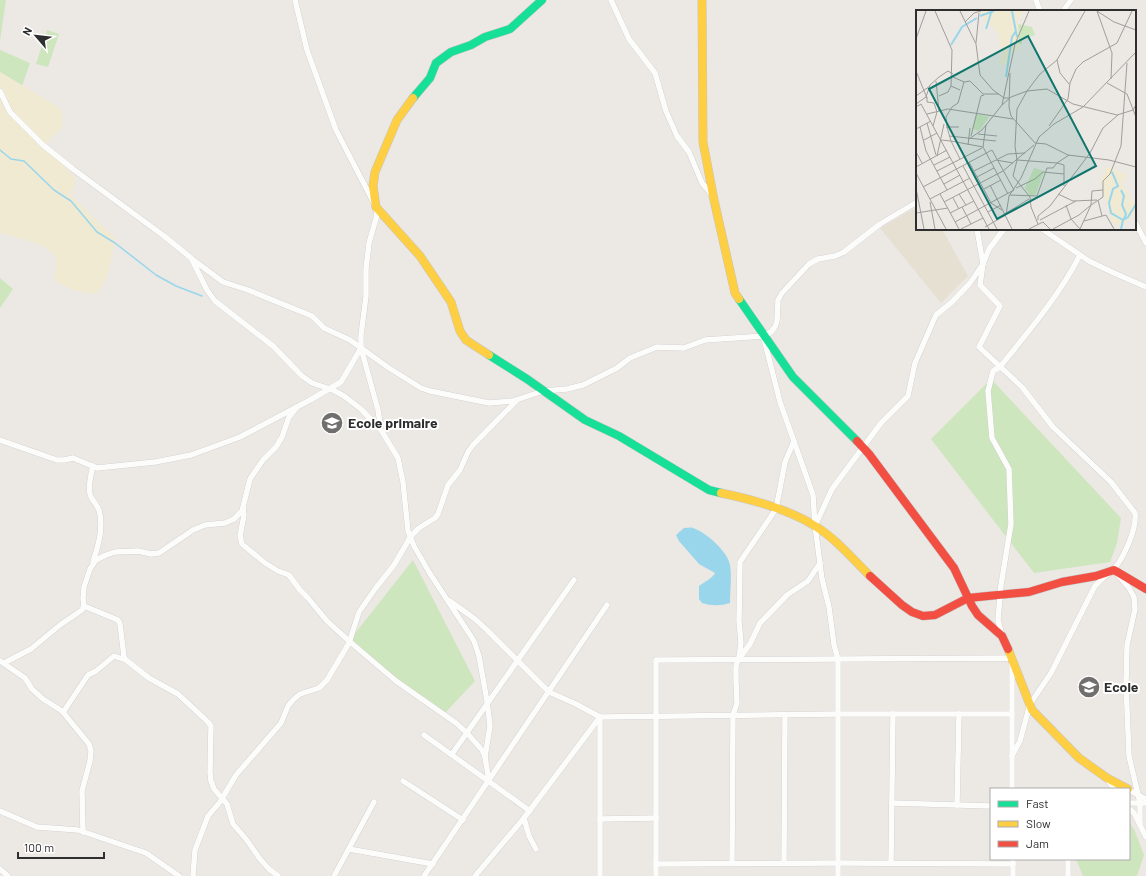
<svg xmlns="http://www.w3.org/2000/svg" width="1146" height="876" viewBox="0 0 1146 876" font-family="Barlow,sans-serif">
<style>
.education{fill:#e6e0d3}
.green{fill:#cee6be}
.sand{fill:#f0ead3}
.water{fill:#99d6ec}
.lines{fill:none;stroke-linecap:round;stroke-linejoin:round}
.stream{stroke:#99d6ec;stroke-width:1.5}
.street-casing{stroke:#c5c4c5;stroke-width:6}
.fast-casing{stroke:#c5c4c5;stroke-width:9}
.slow-casing{stroke:#c5c4c5;stroke-width:9}
.jam-casing{stroke:#c5c4c5;stroke-width:9}
.street{stroke:#fcfcfb;stroke-width:5.5}
.fast{stroke:#16e098;stroke-width:8}
.slow{stroke:#ffcf43;stroke-width:8}
.jam{stroke:#f24e42;stroke-width:8}
.labels{text-anchor:middle;stroke-width:4;stroke-linejoin:round;paint-order:stroke}
.poi-label{font-size:14px;font-weight:bold;fill:#2e2e2e;stroke:#fff;text-anchor:start}
.inset-river{fill:none;stroke:#99d6ec;stroke-width:2}
.inset-road{fill:none;stroke:#a09e9b;stroke-width:1}
.view{fill:#0f766e;fill-opacity:0.15;stroke:#0f766e;stroke-width:2}
.inset-edge{fill:none;stroke:#2e2e2e;stroke-width:2}
</style>
<rect width="100%" height="100%" fill="#ece8e4"/>
<!-- education -->
<path class="education" d="M917 207V229H942L968 276 941 303 880 228Z"/>
<!-- green -->
<g class="green">
<path d="M0 0H6L0 41Z"/>
<path d="M47 30 59 34 48 67 36 64Z"/>
<path d="M0 50 30 63 22 86 0 72Z"/>
<path d="M0 278 13 289 0 308Z"/>
<path d="M991 379 1121 518 1117 543 1110 562 1034 573 931 439Z"/>
<path d="M413 560 475 681 444 714 424 700 349 641Z"/>
<path d="M1129 822 1134 829 1144 855 1137 876H1083L1076 859H1129Z"/>
</g>
<!-- sand -->
<path class="sand" d="M0 72 57 106 62 111V128L44 145 76 179 71 195 107 231 115 236C112 256 110 280 96 294 80 293 68 289 54 280 55 274 57 264 55 258 51 244 13 237 0 233Z"/>
<!-- water -->
<path class="water" d="M684 528C687 528 691 527 693 528 706 532 728 552 730 565 732 577 730 591 730 603 720 606 712 606 702 603L699 599V586C704 582 713 578 715 573L699 564 679 541 676 535Z"/>
<g class="lines">
<!-- stream -->
<path class="stream" d="M0 150 11 159 24 161 54 190 71 201 97 232 115 243 156 275 176 286 202 296"/>
<!-- street casing -->
<g class="street-casing">
<g id="street">
<path d="M295 0 307 50 336 130 376 207 377 215 369 243 366 269V296L361 335V348L378 410 381 430"/>
<path d="M611 0 629 39 655 73 666 111 677 136 689 152 702 183 713 196"/>
<path d="M1036 0 1040 11"/>
<path d="M1063 11 1071 0"/>
<path d="M0 91 10 112 43 145 73 169 164 236 191 258 207 290 215 301 273 346 302 376 312 383 333 390 344 396 361 409 381 430 398 458 403 482 408 531 414 546 429 572 474 641 479 656 487 701 490 726 485 757"/>
<path d="M1135 222 1146 243"/>
<path d="M1004 229 989 249 983 264 980 285 1000 306 979 347 1022 387 1053 427 1111 482 1135 513C1137 529 1124 557 1114 569 1112 573 1107 574 1104 577 1101 580 1098 583 1095 586L1051 673 1030 704 1020 741 1012 756"/>
<path d="M1042 229 1089 261 1114 273 1146 287"/>
<path d="M192 259 223 282 248 290 312 316 324 328 350 340 389 368 421 388 430 391 489 403 513 401 543 391 567 389 583 385 617 368 630 358 657 347 684 348 705 340 764 336 771 332 775 327 777 321 778 300 782 293 809 264 818 259 835 256 844 252 880 224 917 202"/>
<path d="M764 339 780 402 813 495 815 526 822 579 829 607 834 645 838 659V876"/>
<path d="M0 440 57 460H64L73 458 97 468 155 462 191 455 240 437 310 400 341 382 361 348"/>
<path d="M93 466C91 474 87 489 91 497 93 501 97 505 99 510 104 528 98 546 93 562"/>
<path d="M243 508 244 515 240 536 242 544 265 563 278 571 289 575 300 590 308 598 327 621 349 641 396 681 456 723 467 733 482 750 485 757 489 781"/>
<path d="M815 526 832 489 881 423 908 396 915 363 936 315 952 302 970 283 983 264 977 229"/>
<path d="M1117 574 1129 588 1134 597 1135 609 1127 645 1126 684 1129 756 1140 803V824"/>
<path d="M450 601 475 619 487 630 549 692 576 704 600 717 838 714H1012"/>
<path d="M84 606 118 620 120 624 124 657 126 660 149 678 178 694 208 722 211 726 210 773 211 781 214 789 227 804 233 824 246 839 260 859 269 869 278 876"/>
<path d="M1002 636 998 620 1001 585 1011 524 1009 469 992 438 988 391 993 371 1000 367C1029 331 1059 296 1080 255"/>
<path d="M739 657 741 643 739 621 740 562 776 509 785 462 794 441"/>
<path d="M0 661 25 678 32 689 43 699 62 711H64L88 675 96 671 114 656 126 660"/>
<path d="M4 663 31 649 60 625 82 610 84 606 83 598 84 587 90 569 96 560 106 555 115 552 138 551 151 554 159 553 193 530 205 525 225 523 234 519 242 511 250 479 263 460 276 447 282 437 289 417 297 407"/>
<path d="M62 711 89 744 91 751 90 761 82 791 83 832"/>
<path d="M424 735 530 811"/>
<path d="M452 754 574 580"/>
<path d="M1107 779 1114 789"/>
<path d="M403 781 463 820"/>
<path d="M1129 790 1146 799"/>
<path d="M892 803 991 806"/>
<path d="M1129 803H1146"/>
<path d="M957 805 959 714"/>
<path d="M1129 809 1134 813 1146 837"/>
<path d="M0 811 37 827 78 830 146 853 179 876"/>
<path d="M524 818 529 836 536 849"/>
<path d="M600 819 656 818"/>
<path d="M349 849 433 864"/>
<path d="M1013 859V876"/>
<path d="M732 863 733 715 737 703 736 680V666L738 660 750 644 760 623 787 595 808 581 820 563"/>
<path d="M784 863 785 715"/>
<path d="M891 863 893 714"/>
<path d="M656 864 838 863 1013 864"/>
<path d="M0 869 8 876"/>
<path d="M193 876 195 850 208 816 220 802 236 775 281 723 288 706 293 700 300 694 319 688 327 680 349 643 359 612 375 589 394 565 411 536 419 528 435 518 438 514 448 485 460 470 468 452 473 445 517 400"/>
<path d="M334 876 374 802"/>
<path d="M424 876 607 605"/>
<path d="M475 876 524 818 600 717"/>
<path d="M600 876V718"/>
<path d="M656 876V660L1012 658V789"/>
<path d="M1068 876V859"/>
</g>
</g>
<!-- fast casing -->
<g class="fast-casing">
<g id="fast">
<path d="M413 98 430 78 436 63 451 52 471 45 485 37 510 29 542 0"/>
<path d="M739 299 793 377 857 441"/>
<path d="M489 355 527 379 585 420 619 436 709 490 721 493"/>
</g>
</g>
<!-- slow casing -->
<g class="slow-casing">
<g id="slow">
<path d="M702 0 703 142 714 200 735 293 739 299"/>
<path d="M413 98 397 120 375 172 373 186 376 207 420 256 451 302 460 331 466 340 489 355"/>
<path d="M721 493C750 499 790 510 815 526 835 538 853 559 870 576"/>
<path d="M1008 649 1032 710 1079 758 1107 778 1128 789"/>
</g>
</g>
<!-- jam casing -->
<g class="jam-casing">
<g id="jam">
<path d="M857 441 869 454 954 568 972 606 978 615 1002 636 1008 649"/>
<path d="M870 576 902 605 912 612 923 616 935 615 968 598 1029 592 1062 582 1096 576 1114 570 1146 589"/>
</g>
</g>
<!-- street -->
<use href="#street" class="street"/>
<!-- fast -->
<use href="#fast" class="fast"/>
<!-- slow -->
<use href="#slow" class="slow"/>
<!-- jam -->
<use href="#jam" class="jam"/>
</g>
<!-- icons -->
<defs>
<g id="school-disc" transform="scale(1.15)"><circle r="9.5" fill="#706f6e" stroke="#fff"/><path d="M0-5L7-2L0 1L-7-2ZM-4 1L0 2.5L4 1V4Q0 6-4 4Z" fill="#fff"/></g>
</defs>
<g fill-rule="evenodd">
<use href="#school-disc" x="332" y="423"/>
<use href="#school-disc" x="1089" y="687"/>
</g>
<g class="labels">
<!-- poi labels -->
<g class="poi-label">
<text x="348" y="428">Ecole primaire</text>
<text x="1104" y="692">Ecole</text>
</g>
</g>
<!-- overview -->
<g transform="translate(916 10)">
<rect width="220" height="220" fill="#ece8e4"/>
<path d="M102 14 116 17 119 25 106 29V34H103ZM60 104 73 107 63 121 57 119ZM118 158 128 161 120 184 115 186 109 178Z" fill="#cee6be"/>
<path d="M64 1H108L102 11 103 40H98L92 54 84 55 83 49 86 47 82 24 77 16 71 15ZM194 157 211 165 206 175 214 185 215 193 220 192V202L205 216 196 213 188 186 185 170 189 159Z" fill="#f0ead3"/>
<path class="inset-river" d="M96 1 101 27M64 6 78 1M70 19 75 3M35 35 46 17 61 8M90 67 96 27 100 21M196 162 202 176 197 179 193 193 195 203 207 210M205 180 208 186 206 195 210 204 208 209M205 219 207 210 212 207 220 194"/>
<path class="inset-road" d="M19 1 36 40 35 76 44 80M44 1 60 34 64 65 77 80 88 88H94M181 1 196 43 195 69M181 1 198 12 220 20M49 12 58 3 65 1M0 29 10 1M60 33 63 3M0 47V67M141 50 144 63 153 74M0 61 11 88M94 63 93 97 95 106 119 133 130 134 152 145 193 150 220 157M37 67 48 72 54 71 67 84H83M20 71 23 101M191 73 211 84 220 107M0 86 14 76M23 86 32 82 35 76M11 87V92L18 93 21 102M0 94 10 87 14 75 23 67 32 61 37 64M86 95 95 87 111 81 124 64 141 50 169 1M0 97 5 94 73 219M11 104 32 99 97 109M11 113 20 145M70 115 67 137 92 184M17 116 21 102M133 116 152 89 154 73 160 59 167 52 201 33 216 1M4 117 10 141 31 180M43 117H31L35 131 67 137M31 118 30 107 36 97 42 93 48 72M0 119 15 111M62 124 81 126M33 126 80 131M55 126 65 86 68 85M53 129 66 120 86 95 99 34 113 1M8 130 21 123M25 130 35 131 44 149M52 135 54 118M0 142 6 153M21 146 28 114M82 149 92 144 109 143M101 150 141 153 153 145M53 152 75 193M18 155 34 147M47 156 81 219M0 157 31 140M21 161 66 138M58 161 80 150 97 153M0 163 30 219M61 167 78 158M28 174 44 165M74 175 96 219M7 177 76 140 98 180 39 212M0 178 8 219M100 178 119 169 127 162 148 164M68 179 85 170M24 184 43 219M43 184 50 195M142 184 157 191 181 190M93 185 121 186 131 158H137L141 153 148 155V176M37 188 43 199M14 189 54 168M182 190 186 206M14 192 19 219M28 192 87 161 118 135M75 193 86 200M150 195 155 209 164 219M46 197 55 214M72 202 85 195M0 203 32 198M34 203 58 191M87 205 113 189M90 205 93 186 105 168 123 127 138 114 167 97 220 42M122 210V206L134 196 174 143 187 118 202 105M124 210 160 191M168 211 190 205 198 219M122 214 115 197 114 187 97 166 101 150 99 136 101 99 111 81 131 79 157 94 201 105 217 100 220 95M69 217 90 205M45 219 67 208M113 219 127 212 134 219M137 219 163 205 175 195 176 181 187 180M164 219 175 195 187 187V171L194 164 205 136 211 53"/>
<path class="view" d="M112 26 180 156 81 209 13 79Z"/>
<rect width="220" height="220" class="inset-edge"/>
</g>
<!-- legend -->
<rect x="990" y="788" width="140" height="72" fill="#ffffff" stroke="#ababab"/>
<rect x="998" y="801" width="20" height="6" fill="#16e098" stroke="#ababab"/>
<text x="1026" y="808" font-size="12" fill="#2e2e2e">Fast</text>
<rect x="998" y="821" width="20" height="6" fill="#ffcf43" stroke="#ababab"/>
<text x="1026" y="828" font-size="12" fill="#2e2e2e">Slow</text>
<rect x="998" y="841" width="20" height="6" fill="#f24e42" stroke="#ababab"/>
<text x="1026" y="848" font-size="12" fill="#2e2e2e">Jam</text>
<!-- north arrow -->
<g transform="translate(36 36) rotate(298)" stroke="#ffffff" stroke-width="3" paint-order="stroke">
<path d="M0-3L7 15L0 10L-7 15Z" fill="#2e2e2e"/>
<text y="-6" font-size="11" font-weight="bold" text-anchor="middle" fill="#2e2e2e">N</text>
</g>
<!-- scale -->
<path d="M18 852v6h86v-6" fill="none" stroke="#2e2e2e" stroke-width="2"/>
<text x="24" y="852" font-size="12" fill="#2e2e2e" stroke="#ffffff" stroke-width="3" paint-order="stroke">100 m</text>
</svg>
